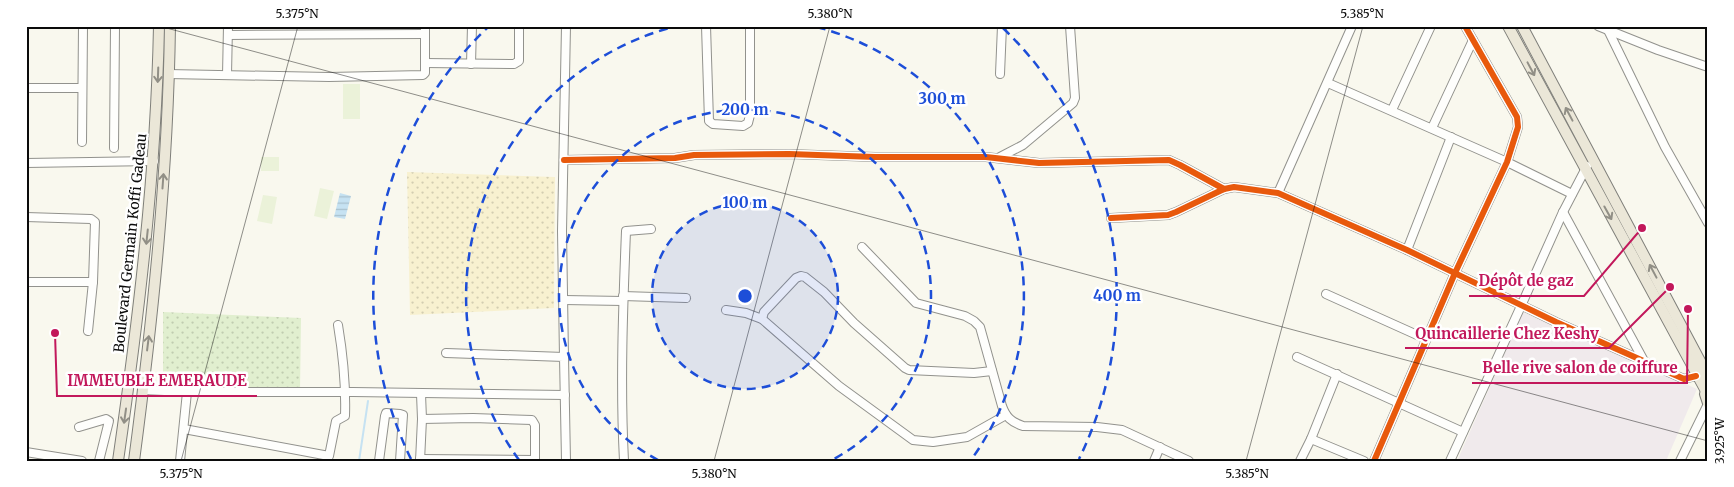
<svg xmlns="http://www.w3.org/2000/svg" width="1734" height="487" viewBox="0 0 1734 487" font-family="Merriweather,serif">
<style>
.industrial{fill:#f0eaec}
.grass{fill:url(#grass-dots)}
.sand{fill:url(#sand-dots)}
.pitch{fill:#ebf2d9}
.water{fill:url(#water-rules)}
.lines{fill:none;stroke-linecap:round;stroke-linejoin:round}
.stream{stroke:#c6e2f2;stroke-width:2}
.minor-casing{stroke:#92928d;stroke-width:10}
.major-casing{stroke:#7f7f7a;stroke-width:12}
.minor{stroke:#fefefc;stroke-width:8}
.major{stroke:#ebe7d8;stroke-width:10}
.cycleway-casing{stroke:#fff;stroke-width:9}
.cycleway{stroke:#e8590c;stroke-width:6}
.oneway{stroke:#918f86}
.ticks{fill:none;stroke:#0b0b0b;stroke-width:1;stroke-opacity:0.45}
.ring{fill:none;stroke:#1d4ed8;stroke-width:2.5;stroke-dasharray:9 6}
.labels{text-anchor:middle;stroke-width:5;stroke-linejoin:round;paint-order:stroke}
.street-label{font-size:14px;fill:#0b0b0b;stroke:#fff}
.centre{fill:#1d4ed8;stroke:#fff;stroke-width:2.5}
.ring-label{font-size:15px;text-anchor:middle;font-weight:bold;fill:#1d4ed8;stroke:#fff;stroke-width:5;stroke-linejoin:round;paint-order:stroke}
.leader{fill:none;stroke:#c2185b;stroke-width:2}
.callout-dot{fill:#c2185b;stroke:#fff;stroke-width:2}
.callout-label{font-size:15px;text-anchor:middle;font-weight:bold;fill:#c2185b;stroke:#fff;stroke-width:5;stroke-linejoin:round;paint-order:stroke}
.neatline{fill:none;stroke:#0b0b0b;stroke-width:2}
.ticks-label{font-size:12px;text-anchor:middle;fill:#0b0b0b}
</style>
<defs>
<pattern id="grass-dots" width="8" height="8" patternUnits="userSpaceOnUse" patternTransform="scale(1.25)"><rect width="8" height="8" fill="#e1efcf"/><path d="M2 2h.1M6 6h.1" fill="none" stroke="#c0ccb0" stroke-width="1.8" stroke-linecap="round"/></pattern>
<pattern id="sand-dots" width="8" height="8" patternUnits="userSpaceOnUse" patternTransform="scale(1.25)"><rect width="8" height="8" fill="#f8f1d0"/><path d="M2 2h.1M6 6h.1" fill="none" stroke="#d3cdb1" stroke-width="1.8" stroke-linecap="round"/></pattern>
<pattern id="water-rules" width="6" height="5" patternUnits="userSpaceOnUse" patternTransform="scale(1.25)"><rect width="6" height="5" fill="#c6e2f2"/><path d="M0 2.5h6" fill="none" stroke="#a9c1ce"/></pattern>
</defs>
<rect width="100%" height="100%" fill="#f9f8ee"/>
<!-- industrial -->
<path class="industrial" d="M1523 312 1697 389 1666 461H1457Z"/>
<!-- grass -->
<path class="grass" d="M163 312 301 318 300 390 163 384Z"/>
<!-- sand -->
<path class="sand" d="M407 172 555 177 554 308 410 315Z"/>
<!-- pitch -->
<g class="pitch">
<rect x="343" y="84" width="17" height="35"/>
<rect x="261" y="157" width="18" height="14"/>
<path d="M320 188 334 191 327 219 314 216Z"/>
<path d="M263 195 277 197 272 224 257 221Z"/>
</g>
<!-- water -->
<path class="water" d="M340 193 351 196 345 219 334 217Z"/>
<g class="lines">
<!-- stream -->
<path class="stream" d="M359 461 368 401"/>
<!-- minor casing -->
<g class="minor-casing">
<g id="minor">
<path d="M706 26 709 121 713 124 743 126 748 123 750 115V26"/>
<path d="M1598 26 1658 50 1708 67"/>
<path d="M1608 30 1665 147 1708 223"/>
<path d="M228 35 425 34"/>
<path d="M425 63 514 64 519 61V26"/>
<path d="M471 64 472 26"/>
<path d="M168 74 329 77 423 75 425 73V26"/>
<path d="M1000 74 1002 26"/>
<path d="M227 75 228 26"/>
<path d="M1328 83 1507 162 1572 194"/>
<path d="M26 88H82"/>
<path d="M1392 110 1431 26"/>
<path d="M1432 128 1473 40"/>
<path d="M82 142 83 26"/>
<path d="M114 148 115 26"/>
<path d="M1000 157 1023 145 1073 103 1075 98 1070 26"/>
<path d="M564 160 675 158 694 155 789 154 875 157H986L1039 163 1169 160 1180 165 1224 189"/>
<path d="M26 163 154 161"/>
<path d="M1278 193 1352 26"/>
<path d="M1563 212 1644 361"/>
<path d="M26 217 91 219 95 222 93 282 88 331"/>
<path d="M1111 218 1168 215 1176 212 1224 189 1234 187 1278 193 1407 250 1556 322 1684 379 1696 376"/>
<path d="M862 247 916 303 965 316 974 321 980 327 1002 406C1006 417 1011 422 1023 426L1097 427 1122 430 1189 461"/>
<path d="M1407 250 1451 137"/>
<path d="M26 282H93"/>
<path d="M1326 294 1426 339"/>
<path d="M623 296 686 298"/>
<path d="M564 300 623 301"/>
<path d="M726 310 746 313 762 319 839 386 913 440 933 442 967 437 1006 415"/>
<path d="M762 319 764 312 796 278 801 276 805 277 824 292 854 323 905 368 909 370 974 373 992 371"/>
<path d="M446 353 564 357 566 461"/>
<path d="M564 357 562 231 566 26"/>
<path d="M1297 357 1463 432"/>
<path d="M142 390 187 392H353L565 395"/>
<path d="M422 419 473 418 532 420 535 425V461"/>
<path d="M79 427 106 419 109 421 99 461"/>
<path d="M184 429 329 456 336 421 345 416C346 385 343 355 338 325"/>
<path d="M1311 439 1364 461"/>
<path d="M26 452 82 461"/>
<path d="M420 459 535 460"/>
<path d="M180 461 187 392"/>
<path d="M379 461 385 416 386 413 400 414 403 415 400 461"/>
<path d="M420 461 422 419 421 394"/>
<path d="M624 461C620 384 623 307 626 231L651 229"/>
<path d="M1154 461 1160 447"/>
<path d="M1300 461 1311 439 1337 374"/>
<path d="M1374 461 1455 273 1507 162 1518 127 1517 117 1465 26"/>
<path d="M1450 461 1521 306 1563 212 1587 166"/>
<path d="M1680 461 1708 404"/>
</g>
</g>
<!-- major casing -->
<g class="major-casing">
<g id="major">
<path d="M1508 26 1706 391"/>
<path d="M1522 26 1708 376"/>
<path d="M1708 388 1705 394 1708 403"/>
<path d="M118 461C139 315 156 173 159 26"/>
<path d="M134 461C153 317 168 172 170 26"/>
</g>
</g>
<!-- minor -->
<use href="#minor" class="minor"/>
<!-- major -->
<use href="#major" class="major"/>
<!-- cycleway casing -->
<g class="cycleway-casing">
<g id="cycleway">
<path d="M564 160 675 158 694 155 789 154 875 157H986L1039 163 1169 160 1180 165 1224 189"/>
<path d="M1111 218 1168 215 1176 212 1224 189 1234 187 1278 193 1407 250 1556 322 1684 379 1696 376"/>
<path d="M1374 461 1455 273 1507 162 1518 127 1517 117 1465 26"/>
</g>
</g>
<!-- cycleway -->
<use href="#cycleway" class="cycleway"/>
</g>
<!-- one-way arrows -->
<defs><path id="oneway-shaft" d="M-6 0H5M1.5-3L5.5 0L1.5 3" fill="none" stroke-width="1.6" stroke-linecap="round" stroke-linejoin="round" transform="scale(1.25)"/></defs>
<g class="oneway">
<use href="#oneway-shaft" transform="translate(1531 69) rotate(62)"/>
<use href="#oneway-shaft" transform="translate(158 75) rotate(92)"/>
<use href="#oneway-shaft" transform="translate(1569 114) rotate(-118)"/>
<use href="#oneway-shaft" transform="translate(163 181) rotate(-86)"/>
<use href="#oneway-shaft" transform="translate(1608 213) rotate(61)"/>
<use href="#oneway-shaft" transform="translate(147 237) rotate(96)"/>
<use href="#oneway-shaft" transform="translate(1653 271) rotate(-118)"/>
<use href="#oneway-shaft" transform="translate(148 343) rotate(-83)"/>
<use href="#oneway-shaft" transform="translate(125 416) rotate(98)"/>
</g>
<!-- ticks -->
<path class="ticks" d="M159 26 1708 441M181 461 298 26M714 461 830 26M1246 461 1363 26"/>
<!-- distance rings -->
<circle cx="745" cy="296" r="93" fill="#1d4ed8" fill-opacity=".12"/>
<g class="ring">
<circle cx="745" cy="296" r="93"/>
<path d="M658 460A186 186 0 1 1 832 460"/>
<path d="M519 460A279 279 0 0 1 673 27M817 27A279 279 0 0 1 971 460"/>
<path d="M411 459A372 372 0 0 1 487 28M1003 28A372 372 0 0 1 1079 459"/>
</g>
<g class="labels">
<!-- street labels -->
<g class="street-label">
<text transform="translate(130 243) rotate(-84)" y="5">Boulevard Germain Koffi Gadeau</text>
</g>
</g>
<circle cx="745" cy="296" r="8" class="centre"/>
<g class="ring-label">
<text x="942" y="104">300 m</text>
<text x="745" y="115">200 m</text>
<text x="745" y="208">100 m</text>
<text x="1117" y="301">400 m</text>
</g>
<!-- callouts -->
<path class="leader" d="M1642 228L1584 296H1469M1670 287L1609 348H1405M1688 309L1687 383H1472M55 333L57 396H257"/>
<g class="callout-dot">
<circle cx="1642" cy="228" r="5"/>
<circle cx="1670" cy="287" r="5"/>
<circle cx="1688" cy="309" r="5"/>
<circle cx="55" cy="333" r="5"/>
</g>
<g class="callout-label">
<text x="1526" y="286">Dépôt de gaz</text>
<text x="1507" y="339">Quincaillerie Chez Keshy</text>
<text x="1580" y="373">Belle rive salon de coiffure</text>
<text x="157" y="386">IMMEUBLE EMERAUDE</text>
</g>
<!-- border -->
<rect width="1734" height="487" fill="none" stroke="#ffffff" stroke-width="55"/>
<rect x="28" y="28" width="1678" height="432" class="neatline"/>
<g class="ticks-label">
<text x="297" y="18">5.375°N</text>
<text x="830" y="18">5.380°N</text>
<text x="1362" y="18">5.385°N</text>
<text transform="translate(1720 441) rotate(-90)" y="4">3.925°W</text>
<text x="181" y="478">5.375°N</text>
<text x="714" y="478">5.380°N</text>
<text x="1247" y="478">5.385°N</text>
</g>
</svg>
